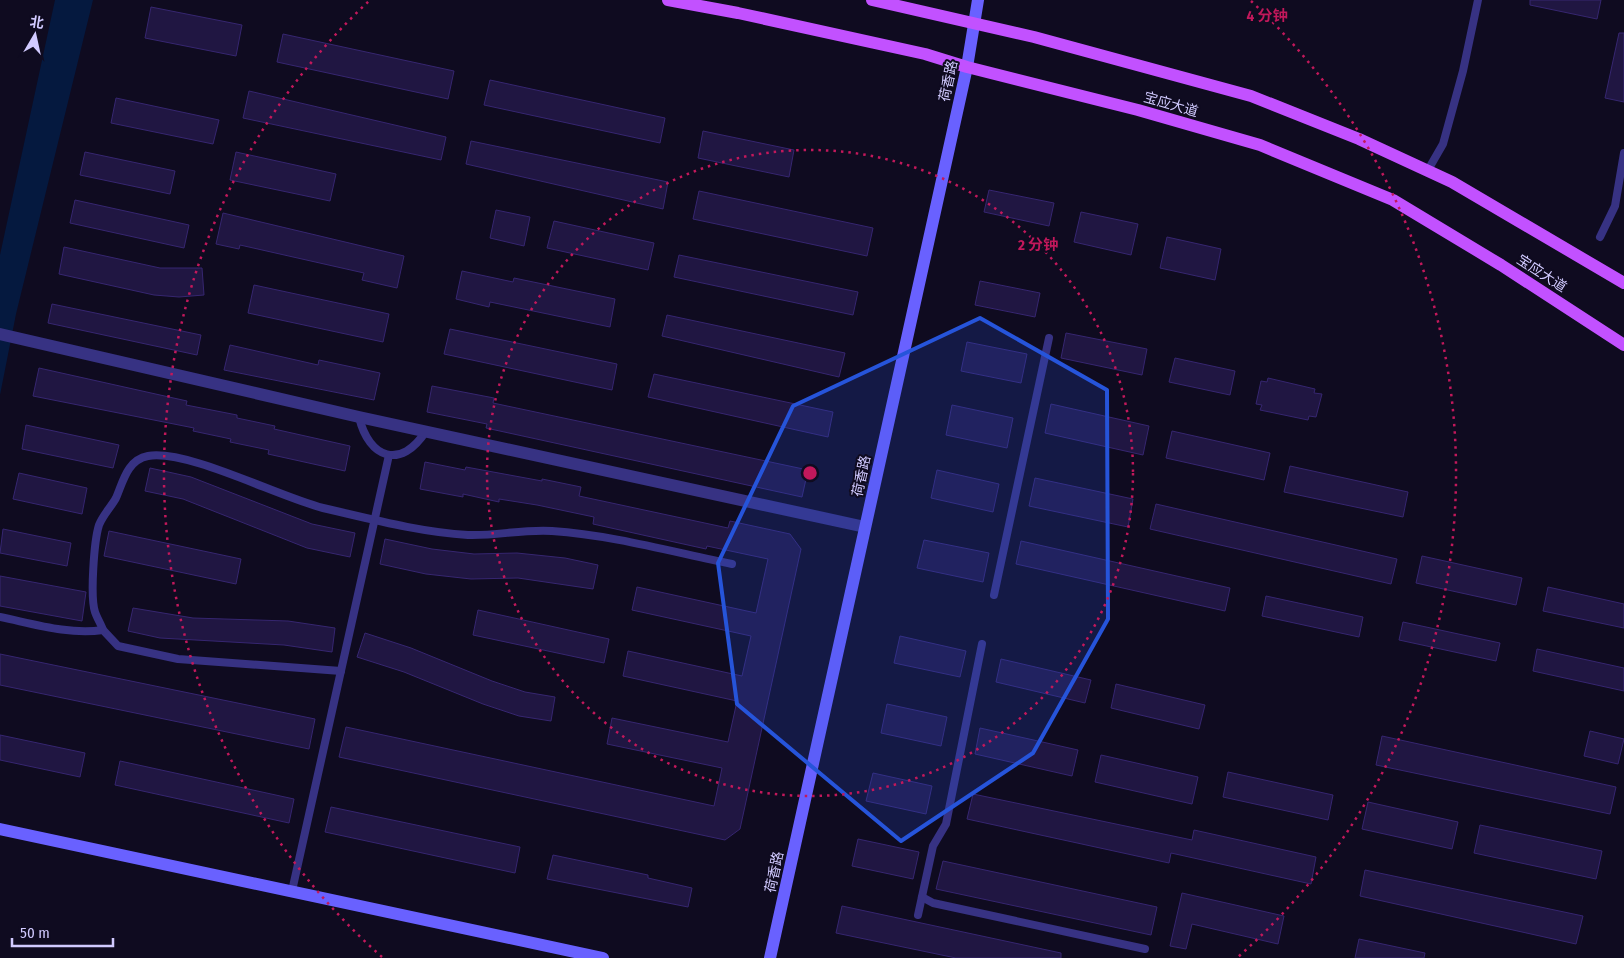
<svg xmlns="http://www.w3.org/2000/svg" width="1624" height="958" viewBox="0 0 1624 958" font-family="'Fira Sans Condensed','Noto Sans SC',sans-serif">
<style>
.water{fill:#05193f}
.building{fill:#201642;stroke:#362670}
.lines{fill:none;stroke-linecap:round;stroke-linejoin:round}
.lane{stroke:#373283;stroke-width:8}
.street{stroke:#373283;stroke-width:12}
.secondary{stroke:#6961ff;stroke-width:12}
.primary{stroke:#c251ff;stroke-width:12}
.marked{fill:#2654da;fill-opacity:0.2;stroke:#2654da;stroke-width:4;stroke-linejoin:round}
.ring{fill:none;stroke:#c2185b;stroke-width:2.5;stroke-dasharray:2.5 5}
.labels{text-anchor:middle;stroke-width:4;stroke-linejoin:round;paint-order:stroke}
.street-label{font-size:14px;fill:#d1caff;stroke:#0f0b20}
.centre{fill:#c2185b;stroke:#0f0b20;stroke-width:2.5}
.ring-label{font-size:15px;text-anchor:middle;font-weight:bold;fill:#c2185b;stroke:#0f0b20;stroke-width:4;stroke-linejoin:round;paint-order:stroke}
</style>
<rect width="100%" height="100%" fill="#0f0b20"/>
<!-- water -->
<path class="water" d="M55 0H93L16 314 0 395V255Z"/>
<!-- building -->
<g class="building">
<path d="M1530 0H1601L1597 19 1530 5Z"/>
<path d="M151 7 242 25 236 56 145 38Z"/>
<path d="M1619 33H1624V102L1605 98Z"/>
<path d="M283 34 454 71 448 99 277 62Z"/>
<path d="M490 80 665 118 660 143 484 105Z"/>
<path d="M249 91 446 137 441 160 243 118Z"/>
<path d="M116 98 219 120 213 144 111 123Z"/>
<path d="M703 131 794 150 789 177 698 158Z"/>
<path d="M471 141 668 182 663 209 466 164Z"/>
<path d="M85 152 175 171 170 194 80 175Z"/>
<path d="M236 152 336 174 330 201 230 180Z"/>
<path d="M989 190 1054 203 1049 226 984 212Z"/>
<path d="M699 191 873 228 867 256 693 219Z"/>
<path d="M75 200 189 225 184 248 70 223Z"/>
<path d="M496 210 530 217 524 246 490 238Z"/>
<path d="M1081 212 1138 224 1131 255 1074 242Z"/>
<path d="M223 213 404 256 397 288 362 280 364 273 240 245 239 249 216 244Z"/>
<path d="M554 221 654 243 648 270 547 248Z"/>
<path d="M1167 237 1221 249 1215 280 1160 268Z"/>
<path d="M64 247 160 268H202L204 295 179 297 154 295 59 274Z"/>
<path d="M679 255 858 292 853 315 674 277Z"/>
<path d="M462 271 513 282 514 278 615 299 610 327 490 302 489 307 456 299Z"/>
<path d="M980 281 1040 293 1035 317 975 305Z"/>
<path d="M254 285 389 314 383 342 248 313Z"/>
<path d="M52 304 201 335 197 355 48 323Z"/>
<path d="M667 315 845 353 839 377 662 336Z"/>
<path d="M450 329 617 364 612 390 444 354Z"/>
<path d="M1066 333 1147 349 1142 375 1061 358Z"/>
<path d="M967 342 1027 354 1021 383 961 371Z"/>
<path d="M230 345 318 365 319 360 380 373 374 400 224 370Z"/>
<path d="M1175 358 1235 371 1230 395 1169 382Z"/>
<path d="M39 368 187 401 186 405 237 415V418L275 426 274 429 350 446 345 471 268 454 269 450 230 442 231 439 193 431 194 428 33 396Z"/>
<path d="M654 374 833 412 828 437 648 397Z"/>
<path d="M1268 378 1315 389 1314 393 1322 394 1316 417 1309 416 1308 420 1260 410 1262 405 1256 404 1261 381 1267 382Z"/>
<path d="M432 386 494 398 493 403 808 470 802 497 486 428 487 424 427 412Z"/>
<path d="M1051 404 1149 426 1143 455 1045 433Z"/>
<path d="M952 405 1013 418 1007 448 946 435Z"/>
<path d="M26 425 119 445 113 468 22 449Z"/>
<path d="M1172 431 1270 453 1264 480 1166 458Z"/>
<path d="M425 462 465 470 466 467 542 481V479L581 487 579 496 728 528 730 521 790 534 801 549 740 829 725 840 339 757 346 727 714 806 722 768 607 744 612 718 728 742 737 701 623 676 628 651 742 676 751 636 632 610 637 587 756 613 768 559 707 546 706 549 593 524 594 517 537 505 499 499V502L463 494V497L420 489Z"/>
<path d="M1290 466 1408 492 1403 517 1284 492Z"/>
<path d="M150 468 191 477 312 524 355 533 350 557 307 548 183 499 145 491Z"/>
<path d="M937 470 999 484 993 512 931 498Z"/>
<path d="M19 473 87 488 82 514 13 499Z"/>
<path d="M1035 478 1133 499 1128 527 1029 506Z"/>
<path d="M1156 504 1397 559 1391 584 1150 529Z"/>
<path d="M3 529 71 543 67 566 0 553Z"/>
<path d="M109 531 241 559 236 584 104 556Z"/>
<path d="M385 539 432 549 474 554 517 553 565 558 598 565 593 589 518 578 471 579 426 574 380 564Z"/>
<path d="M924 540 989 553 983 582 917 568Z"/>
<path d="M1021 541 1230 588 1225 611 1016 564Z"/>
<path d="M1422 556 1522 578 1516 605 1416 583Z"/>
<path d="M0 576 86 592 82 621 0 606Z"/>
<path d="M1548 587 1624 604V628L1543 611Z"/>
<path d="M1266 596 1363 617 1359 637 1262 616Z"/>
<path d="M133 608 193 618 288 621 335 628 332 652 284 645 160 638 128 631Z"/>
<path d="M478 610 609 639 604 663 473 635Z"/>
<path d="M1403 622 1500 643 1496 661 1399 640Z"/>
<path d="M365 633 411 648 492 681 525 692 555 697 551 721 519 716 483 704 404 672 357 657Z"/>
<path d="M900 636 966 651 960 677 894 663Z"/>
<path d="M1537 649 1624 668V691L1533 671Z"/>
<path d="M0 654 315 719 309 749 0 685Z"/>
<path d="M1001 659 1091 680 1085 703 996 682Z"/>
<path d="M1116 684 1205 705 1199 729 1111 708Z"/>
<path d="M887 704 947 717 941 746 881 733Z"/>
<path d="M980 728 1078 750 1072 776 975 754Z"/>
<path d="M1590 731 1624 739 1618 764 1584 756Z"/>
<path d="M0 735 85 753 80 777 0 760Z"/>
<path d="M1382 736 1616 787 1610 814 1376 765Z"/>
<path d="M1101 755 1198 777 1192 804 1095 782Z"/>
<path d="M120 761 294 799 289 823 115 785Z"/>
<path d="M1228 772 1333 795 1328 820 1223 797Z"/>
<path d="M873 773 932 786 926 814 866 801Z"/>
<path d="M973 794 1192 840 1194 830 1316 857 1311 884 1171 853 1169 863 967 819Z"/>
<path d="M1368 802 1458 822 1452 849 1362 829Z"/>
<path d="M331 807 520 847 515 873 325 832Z"/>
<path d="M1480 825 1602 851 1596 879 1474 853Z"/>
<path d="M858 839 919 852 913 879 852 866Z"/>
<path d="M553 855 648 875V878L692 888 688 907 547 879Z"/>
<path d="M943 861 1157 907 1151 935 936 889Z"/>
<path d="M1365 870 1583 916 1576 944 1360 896Z"/>
<path d="M1182 893 1284 916 1278 944 1192 924 1186 949 1170 946Z"/>
<path d="M842 906 1061 953V958H956L836 933Z"/>
<path d="M1359 939 1425 953 1424 958H1355Z"/>
</g>
<g class="lines">
<!-- lane -->
<g class="lane">
<path d="M1428 170 1443 144 1463 71 1478 0"/>
<path d="M1600 237 1615 206 1624 153"/>
<path d="M359 417C369 459 401 470 426 431"/>
<path d="M994 595 1049 338"/>
<path d="M0 617C34 624 69 635 103 630L118 646 178 659 341 671"/>
<path d="M103 630C101 624 97 618 95 612 90 597 94 541 99 525 103 515 111 507 116 498 123 482 127 460 148 456 187 449 279 497 323 508 371 519 419 532 468 535 496 536 524 529 552 531 612 535 673 552 732 564"/>
<path d="M292 891 389 455"/>
<path d="M922 897 933 903 1145 949"/>
<path d="M918 915 933 846 946 824 982 644"/>
</g>
<!-- street -->
<path class="street" d="M0 334 359 417 865 527"/>
<!-- secondary -->
<g class="secondary">
<path d="M0 829 603 958"/>
<path d="M770 958 967 67 978 0"/>
</g>
<!-- primary -->
<g class="primary">
<path d="M668 0 738 13 925 54 967 67 1138 110 1260 145 1393 200 1501 265 1624 345"/>
<path d="M872 0 1034 37 1251 96 1359 139 1452 182 1624 283"/>
</g>
</g>
<!-- marked area -->
<path class="marked" d="M980 318 1107 390 1108 619 1033 753 901 841 737 704 718 563 793 406Z"/>
<!-- distance rings -->
<g class="ring">
<circle cx="810" cy="473" r="323"/>
<path d="M382 957A646 646 0 0 1 369 1M1251 1A646 646 0 0 1 1238 957"/>
</g>
<g class="labels">
<!-- street labels -->
<g class="street-label">
<text transform="translate(948 81) rotate(-78)" y="5">荷香路</text>
<text transform="translate(1171 104) rotate(16)" y="5">宝应大道</text>
<text transform="translate(1542 273) rotate(33)" y="5">宝应大道</text>
<text transform="translate(861 476) rotate(-78)" y="5">荷香路</text>
<text transform="translate(774 872) rotate(-78)" y="5">荷香路</text>
</g>
</g>
<circle cx="810" cy="473" r="8" class="centre"/>
<g class="ring-label">
<text x="1267" y="21">4 分钟</text>
<text x="1038" y="250">2 分钟</text>
</g>
<!-- north arrow -->
<g transform="translate(35 35) rotate(9)" stroke="#0f0b20" stroke-width="4" paint-order="stroke">
<path d="M0-4L9 19L0 12L-9 19Z" fill="#d1caff"/>
<text y="-8" font-size="14" font-weight="bold" text-anchor="middle" fill="#d1caff">北</text>
</g>
<!-- scale -->
<path d="M12 938v8h101v-8" fill="none" stroke="#d1caff" stroke-width="2.5"/>
<text x="20" y="938" font-size="15" fill="#d1caff" stroke="#0f0b20" stroke-width="4" paint-order="stroke">50 m</text>
</svg>
